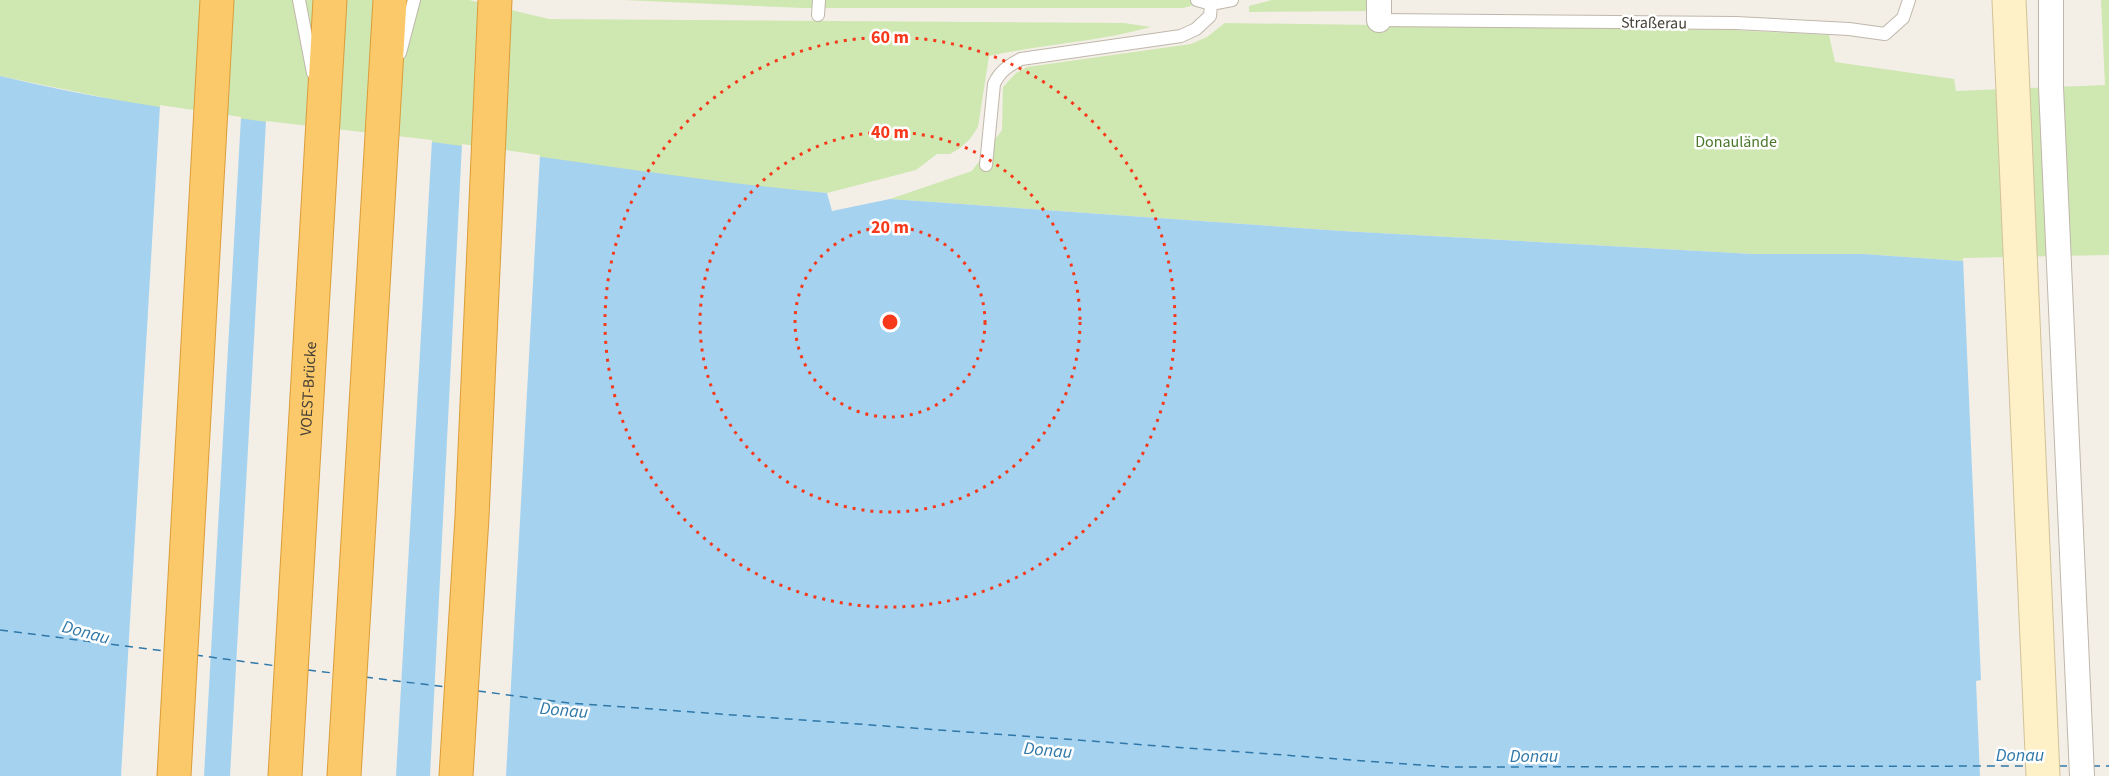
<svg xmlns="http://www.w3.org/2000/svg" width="2109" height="776" viewBox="0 0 2109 776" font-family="'Source Sans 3',sans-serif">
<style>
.green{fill:#cfe7b1}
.water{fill:#a5d2ef}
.pier{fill:#f3efe7}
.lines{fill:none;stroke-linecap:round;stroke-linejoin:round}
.ferry{stroke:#2f78a9;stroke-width:1.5;stroke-dasharray:8 6;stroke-linecap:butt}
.lane-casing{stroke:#bfb7aa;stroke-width:14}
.street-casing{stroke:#bfb7aa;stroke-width:26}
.secondary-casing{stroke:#d3c298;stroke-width:35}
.highway-casing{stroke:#db9d3a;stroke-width:35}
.lane{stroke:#fff;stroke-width:12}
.street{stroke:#fff;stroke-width:24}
.secondary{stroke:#fef0c7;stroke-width:33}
.highway{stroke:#fbc96a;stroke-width:33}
.ring{fill:none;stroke:#f6391b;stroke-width:3;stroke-dasharray:3 6}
.labels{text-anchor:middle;stroke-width:5;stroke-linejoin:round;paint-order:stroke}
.street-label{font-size:16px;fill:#464036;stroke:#fff}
.park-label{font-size:16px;fill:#49772a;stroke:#fff}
.water-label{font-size:18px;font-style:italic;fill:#2f78a9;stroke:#fff}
.centre{fill:#f6391b;stroke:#fff;stroke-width:3}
.ring-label{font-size:18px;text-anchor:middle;font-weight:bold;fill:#f6391b;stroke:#fff;stroke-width:5;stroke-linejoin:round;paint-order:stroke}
</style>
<rect width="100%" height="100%" fill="#f3efe7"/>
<!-- green -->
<g class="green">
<path d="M0 0H469L549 19 1124 23 1151 27C1097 42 1043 44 989 56L978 127 970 139 960 148 950 154H937L916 170 827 193 716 183 438 143 267 124 135 104 0 76Z"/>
<path d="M623 0H1212L1183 8H803Z"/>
<path d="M1272 0H1375L1374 11 1249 12V6Z"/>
<path d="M2101 0H2109V258L1962 261 1863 254H1753L1342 231 890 199 972 171 1002 130 1003 87 1016 73 1027 67 1191 44 1207 37 1225 23 1732 30 1829 35 1835 62 1954 79 1956 91 2105 85Z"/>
</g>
<!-- water -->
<path class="water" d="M0 76C145 111 292 124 440 143 569 160 697 181 827 193L832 211 890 199 1342 231 1753 254H1863L1962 261 2109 258V776H0Z"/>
<!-- pier -->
<g class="pier">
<path d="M160 105 241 117 204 776H121Z"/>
<path d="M266 121 432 140 396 776H230Z"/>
<path d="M462 144 540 155 506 776H430Z"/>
<path d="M2109 255V776H1980L1976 681 1981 680 1963 258Z"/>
</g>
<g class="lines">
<!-- ferry -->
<g class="ferry">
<path d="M0 630 164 651"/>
<path d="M195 655 277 666"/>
<path d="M308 670 333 673"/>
<path d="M365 677 446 687"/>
<path d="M478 691 569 703 1448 767 2027 766"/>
<path d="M2059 766H2069"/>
<path d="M2092 766H2109"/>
</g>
<!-- lane casing -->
<g class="lane-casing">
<g id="lane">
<path d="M299 0 313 73"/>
<path d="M1197 0 1211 4"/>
<path d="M818 15 819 0"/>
<path d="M1379 20 1736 23 1849 29 1885 34 1903 18 1909 0"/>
<path d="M400 53 414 0"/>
<path d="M986 165 994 84C1000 71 1008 66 1021 59L1181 36 1196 29 1210 16 1211 4 1232 0"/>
</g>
</g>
<!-- street casing -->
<g class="street-casing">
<g id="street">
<path d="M1379 0V20"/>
<path d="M2051 0V87L2082 776"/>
</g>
</g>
<!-- secondary casing -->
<g class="secondary-casing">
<path id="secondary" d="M2009 0 2043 776"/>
</g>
<!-- highway casing -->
<g class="highway-casing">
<g id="highway">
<path d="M174 776 217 0"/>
<path id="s1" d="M285 776 330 0"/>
<path d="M344 776 390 0"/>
<path d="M456 776 472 517 495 0"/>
</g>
</g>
<!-- lane -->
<use href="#lane" class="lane"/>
<!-- street -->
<use href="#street" class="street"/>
<!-- secondary -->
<use href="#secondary" class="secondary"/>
<!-- highway -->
<use href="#highway" class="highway"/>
</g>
<!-- distance rings -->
<g class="ring">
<circle cx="890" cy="322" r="95"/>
<circle cx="890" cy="322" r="190"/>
<circle cx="890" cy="322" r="285"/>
</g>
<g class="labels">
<!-- street labels -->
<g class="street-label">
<text transform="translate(1654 22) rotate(1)" y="6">Straßerau</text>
<text dy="6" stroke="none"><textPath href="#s1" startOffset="388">VOEST-Brücke</textPath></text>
</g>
<!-- park labels -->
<g class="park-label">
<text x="1736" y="147">Donaulände</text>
</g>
<!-- water labels -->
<g class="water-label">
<text transform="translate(86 632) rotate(15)" y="6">Donau</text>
<text transform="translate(564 710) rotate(5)" y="6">Donau</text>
<text transform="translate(1048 750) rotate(5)" y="6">Donau</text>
<text x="2020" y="761">Donau</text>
<text x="1534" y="762">Donau</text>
</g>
</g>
<circle cx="890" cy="322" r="9" class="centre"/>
<g class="ring-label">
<text x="890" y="43">60 m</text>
<text x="890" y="138">40 m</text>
<text x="890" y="233">20 m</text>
</g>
</svg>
